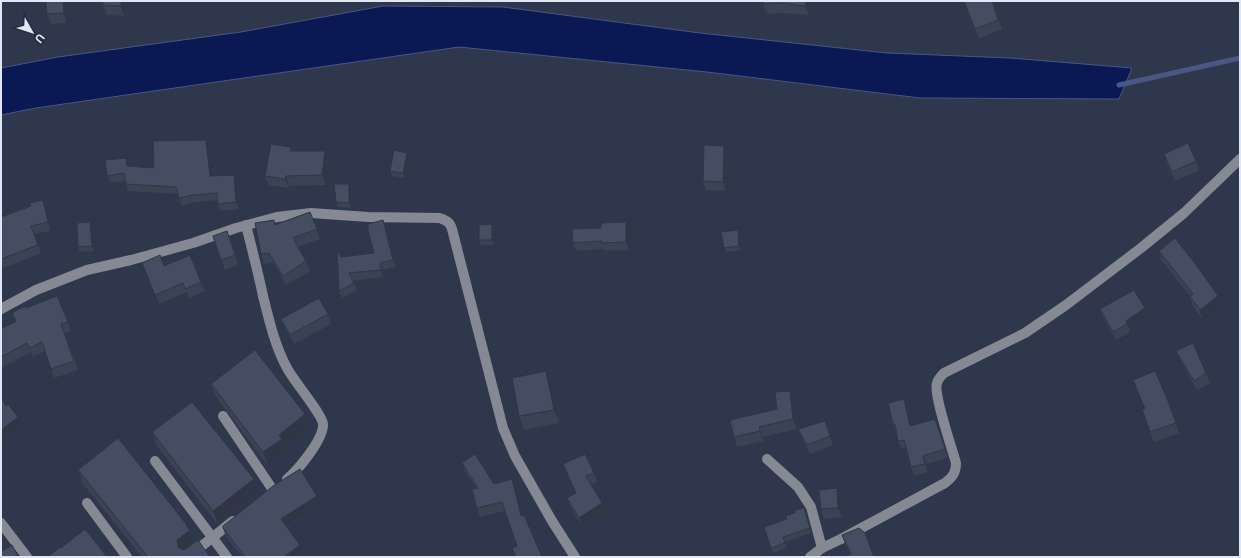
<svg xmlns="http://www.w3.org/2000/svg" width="1241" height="558" viewBox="0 0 1241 558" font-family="Inter,sans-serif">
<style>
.water{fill:#0a1854;stroke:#4a5684}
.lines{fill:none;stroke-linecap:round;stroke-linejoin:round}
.stream{stroke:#4a5684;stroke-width:5}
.minor{stroke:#848994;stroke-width:10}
.wall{fill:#3a4254}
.shaded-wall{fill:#303645}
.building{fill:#444d62;stroke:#303645}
</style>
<rect width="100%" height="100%" fill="#2f374c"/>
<!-- water -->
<path class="water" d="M383 6 503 7 700 33 887 53 1010 58 1132 68 1119 99 920 98 707 72 459 47 36 108 1 115V68L58 57 241 32Z"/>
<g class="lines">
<!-- stream -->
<path class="stream" d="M1119 85 1240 58"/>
<!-- minor -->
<g class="minor">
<path d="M246 225C252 249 258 272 263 296 269 320 275 346 287 368 293 380 322 414 323 424 324 439 298 470 287 479"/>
<path d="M1 309 36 290 87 270 131 260 193 243 236 228 277 217 311 213 368 217 440 218C447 221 450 222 452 229L503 428 515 456 552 521 575 557"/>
<path d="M223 416 273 490"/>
<path d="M767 459 798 487 811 507 822 548 841 539 945 483C953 477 956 472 956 463 952 448 933 394 937 383 938 379 941 376 944 373L1025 333 1066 305 1141 248 1184 213 1240 159"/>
<path d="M155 461 227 557"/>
<path d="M87 503 127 557"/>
<path d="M1 523 27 557"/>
<path d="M188 557 233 521"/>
<path d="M810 557 822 548"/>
</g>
</g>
<!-- wall -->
<g class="wall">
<path d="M46 1H66L67 23 51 24 47 14Z"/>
<path d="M103 1H126L124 16 107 15 103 5Z"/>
<path d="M763 1H810L809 15 782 13 767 14 763 4Z"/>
<path d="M964 1H992L1002 29 979 39Z"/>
<path d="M209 147 212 176 234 175 237 182 239 209 220 211 218 204V200L195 202 182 206 178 194 128 191 125 181 110 183 107 176 129 165V166L154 168Z"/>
<path d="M291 147 292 151H325L328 161 326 185 289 186V188L269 185 265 176Z"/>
<path d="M1164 154 1196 161 1199 171 1175 181 1167 164Z"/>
<path d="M727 155 726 191 706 190 703 181Z"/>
<path d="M409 158 405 178 392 176 390 171Z"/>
<path d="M349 184 350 189 351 208 338 207 336 202Z"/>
<path d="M43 200 47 209 51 231 34 234 41 253 1 269V217L31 206Z"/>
<path d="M310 212 320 239 298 247 306 261 310 271 286 285 273 262 264 264 261 254 276 224Z"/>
<path d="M90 222 92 227 94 251 80 252 78 247Z"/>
<path d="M386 228 396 267 382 270 383 277 353 281 357 290 342 298 339 291 341 257 374 253Z"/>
<path d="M493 229 494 245H481L479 240Z"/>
<path d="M629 230V250L605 251 604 249 576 251 573 243Z"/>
<path d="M738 230 739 235 741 250 726 252 724 248Z"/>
<path d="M213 236 230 241 238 265 225 270Z"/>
<path d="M1159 251 1218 296 1222 306 1203 320 1193 306 1190 296 1162 261Z"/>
<path d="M142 263 164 266 201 282 205 291 189 298 187 292 159 304Z"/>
<path d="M26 308 68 322 71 331 65 334 78 370 54 378 45 351 33 357 31 352 1 368V329L15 321 12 313Z"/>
<path d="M1100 309 1148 316 1129 328 1130 332 1116 340 1103 317Z"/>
<path d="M328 314 331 324 294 344 285 328 281 319Z"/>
<path d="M1176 351 1206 373 1210 383 1197 390 1180 360Z"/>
<path d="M1133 380 1168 401 1179 433 1154 442 1150 432 1145 409Z"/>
<path d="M211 384 305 414 310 428 285 448 287 452 268 466 216 397Z"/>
<path d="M551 385 559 423 524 430 519 416Z"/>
<path d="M904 399 907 407 911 426 938 427 948 458 926 464 928 472 914 476 911 467 906 448 901 449 898 441 896 432 893 424Z"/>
<path d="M793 401 797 429 763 437 764 441 737 447 734 437 777 409Z"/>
<path d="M825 421 833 445 810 454 802 438 798 429Z"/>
<path d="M152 432 254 479 259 493 218 525 157 446Z"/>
<path d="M462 463 494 484 516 488 522 516 542 557H516L512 548 517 546 505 511 480 517 477 508 476 488 465 472Z"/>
<path d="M563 464 594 473 597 482 591 485 606 513 582 527 571 508 567 498 576 493Z"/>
<path d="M78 470 187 525 194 542 210 557H142L83 484Z"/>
<path d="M837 488 840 498 842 517 824 519 821 509Z"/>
<path d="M320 505 287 527 304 554 300 557H242L226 537 223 528Z"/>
<path d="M804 508 811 533 785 542 787 548 773 553 764 527 787 519 796 512Z"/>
<path d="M842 535 874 557 850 554 845 544Z"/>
</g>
<!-- shaded-wall -->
<g class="shaded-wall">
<path d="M63 1H66L67 23 64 13Z"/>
<path d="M121 1H126L124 16 121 6Z"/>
<path d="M806 1H810L809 15 805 6Z"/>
<path d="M206 140 209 147 213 183 210 176Z"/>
<path d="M724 146 727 155 726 191 723 182Z"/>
<path d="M325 151 328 161 326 185 322 175Z"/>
<path d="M407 153 409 158 405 178 403 173Z"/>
<path d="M126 158 129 165 130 173 127 166Z"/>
<path d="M234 175 237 182 239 209 236 202Z"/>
<path d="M286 176 289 186V188L285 179Z"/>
<path d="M349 184 350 189 351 208 349 203Z"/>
<path d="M43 200 47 209 51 231 48 222Z"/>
<path d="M383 220 386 228 396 267 393 260Z"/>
<path d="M90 222 92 227 94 251 92 246Z"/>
<path d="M626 222 629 230V250L626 242Z"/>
<path d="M492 224 493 229 494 245 492 240Z"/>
<path d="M738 230 739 235 741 250 739 246Z"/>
<path d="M380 263 382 270 383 277 381 270Z"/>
<path d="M1218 296 1222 306 1203 320 1200 310Z"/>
<path d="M1145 308 1148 316 1129 328 1126 321Z"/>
<path d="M546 371 551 385 559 423 554 410Z"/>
<path d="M790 391 793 401 797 429 793 419Z"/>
<path d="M904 399 907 407 913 435 910 426Z"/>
<path d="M305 414 310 428 285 448 287 452 268 466 263 452 279 435Z"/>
<path d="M18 417 21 426 1 442V430Z"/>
<path d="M759 427 763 437 764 441 760 431Z"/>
<path d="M923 456 926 464 928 472 925 464Z"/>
<path d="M254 479 259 493 218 525 213 511Z"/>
<path d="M512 479 516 488 525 525 521 516Z"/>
<path d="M837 488 840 498 842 517 838 508Z"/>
<path d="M317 496 320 505 284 528 281 519Z"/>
<path d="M602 503 606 513 582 527 579 518Z"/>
<path d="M187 525 195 544 182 554 178 547 177 540Z"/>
<path d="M300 545 304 554 300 557H284Z"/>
</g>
<!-- building -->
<g class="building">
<path d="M46 1H63L64 13 47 14Z"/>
<path d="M103 1H121V6L103 5Z"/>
<path d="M763 1H806L805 6 779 3 763 4Z"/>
<path d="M964 1H992L998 20 975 29Z"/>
<path d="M206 140 210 176 234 175 236 202 218 204 217 193 193 195 179 198 176 187 126 184 124 173 107 176 105 160 126 158 127 166 154 168 153 141Z"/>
<path d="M1188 143 1196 161 1172 172 1164 154Z"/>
<path d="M271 144 291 147 290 151H325L322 175 286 176 285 179 265 176Z"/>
<path d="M704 145 724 146 723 182 703 181Z"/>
<path d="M394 150 407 153 403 173 390 171Z"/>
<path d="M334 184H349V203L336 202Z"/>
<path d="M43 200 48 222 31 226 38 245 1 259V217L31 206 30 203Z"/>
<path d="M310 212 317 229 293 238 306 261 283 276 269 253 261 254 255 223 274 220 275 225Z"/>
<path d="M383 220 393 260 380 263 381 270 349 273 354 283 339 291 337 249 341 257 374 253 368 230V224Z"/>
<path d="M90 222 92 246 78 247 77 223Z"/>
<path d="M626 222V242L602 243V241L573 243 572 229 601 228V223Z"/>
<path d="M492 224V240H479V225Z"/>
<path d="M738 230 739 246 724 248 721 232Z"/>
<path d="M227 231 235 255 221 260 213 236Z"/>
<path d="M1175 238 1197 266 1218 296 1200 310 1190 296 1193 294 1159 251Z"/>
<path d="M160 255 164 266 190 255 201 282 185 289 183 283 155 295 142 263Z"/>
<path d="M1134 290 1145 308 1126 321 1127 324 1113 332 1100 309Z"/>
<path d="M57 296 68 322 61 324 74 361 51 369 42 342 30 348 27 343 1 357V329L16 321 12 313 25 306 26 308Z"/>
<path d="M319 298 328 314 290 335 281 319Z"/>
<path d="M1193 343 1206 373 1194 381 1176 351Z"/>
<path d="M255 350 305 414 279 435 282 439 263 452 211 384Z"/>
<path d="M546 371 554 410 519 416 512 378Z"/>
<path d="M1155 371 1168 401 1176 423 1150 432 1142 409H1145L1133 380Z"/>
<path d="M790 391 793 419 759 427 760 431 734 437 730 420 777 409 775 392Z"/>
<path d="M1 397 6 406 8 404 18 417 1 430Z"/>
<path d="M904 399 910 426 935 419 945 449 923 456 925 464 911 467 904 440 898 441 895 424H893L888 403Z"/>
<path d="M192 402 254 479 213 511 152 432Z"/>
<path d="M825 421 830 436 807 445 798 429Z"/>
<path d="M118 438 187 525 186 526 190 530 177 540 178 547 181 549 184 550 198 540 210 557H148L78 470Z"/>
<path d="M475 454 494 484 512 479 521 516 524 515 542 557H516L512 548 517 546 502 502 477 508 472 489 478 488 462 463Z"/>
<path d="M585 454 594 473 586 476 602 503 579 518 567 498 576 493 563 464Z"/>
<path d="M300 469 317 496 281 519 300 545 284 557H245L223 528V526L273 486Z"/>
<path d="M837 488 838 508 821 509 819 490Z"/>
<path d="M804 508 810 528 783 537 785 543 771 548 764 527 787 519 786 516 796 512 795 510Z"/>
<path d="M859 528 865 533 874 557H843L851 554 842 535Z"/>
<path d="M85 529 107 557H48L60 547 61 548Z"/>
<path d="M12 545 18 557H1V552Z"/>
</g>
<!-- border -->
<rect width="1241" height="558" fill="none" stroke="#e1e7f5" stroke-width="4"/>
<!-- north arrow -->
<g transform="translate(32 32) rotate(129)" stroke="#252d41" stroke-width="3" paint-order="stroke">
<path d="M0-3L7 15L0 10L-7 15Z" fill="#e1e7f5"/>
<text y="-6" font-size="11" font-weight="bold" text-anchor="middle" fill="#e1e7f5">U</text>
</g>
</svg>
